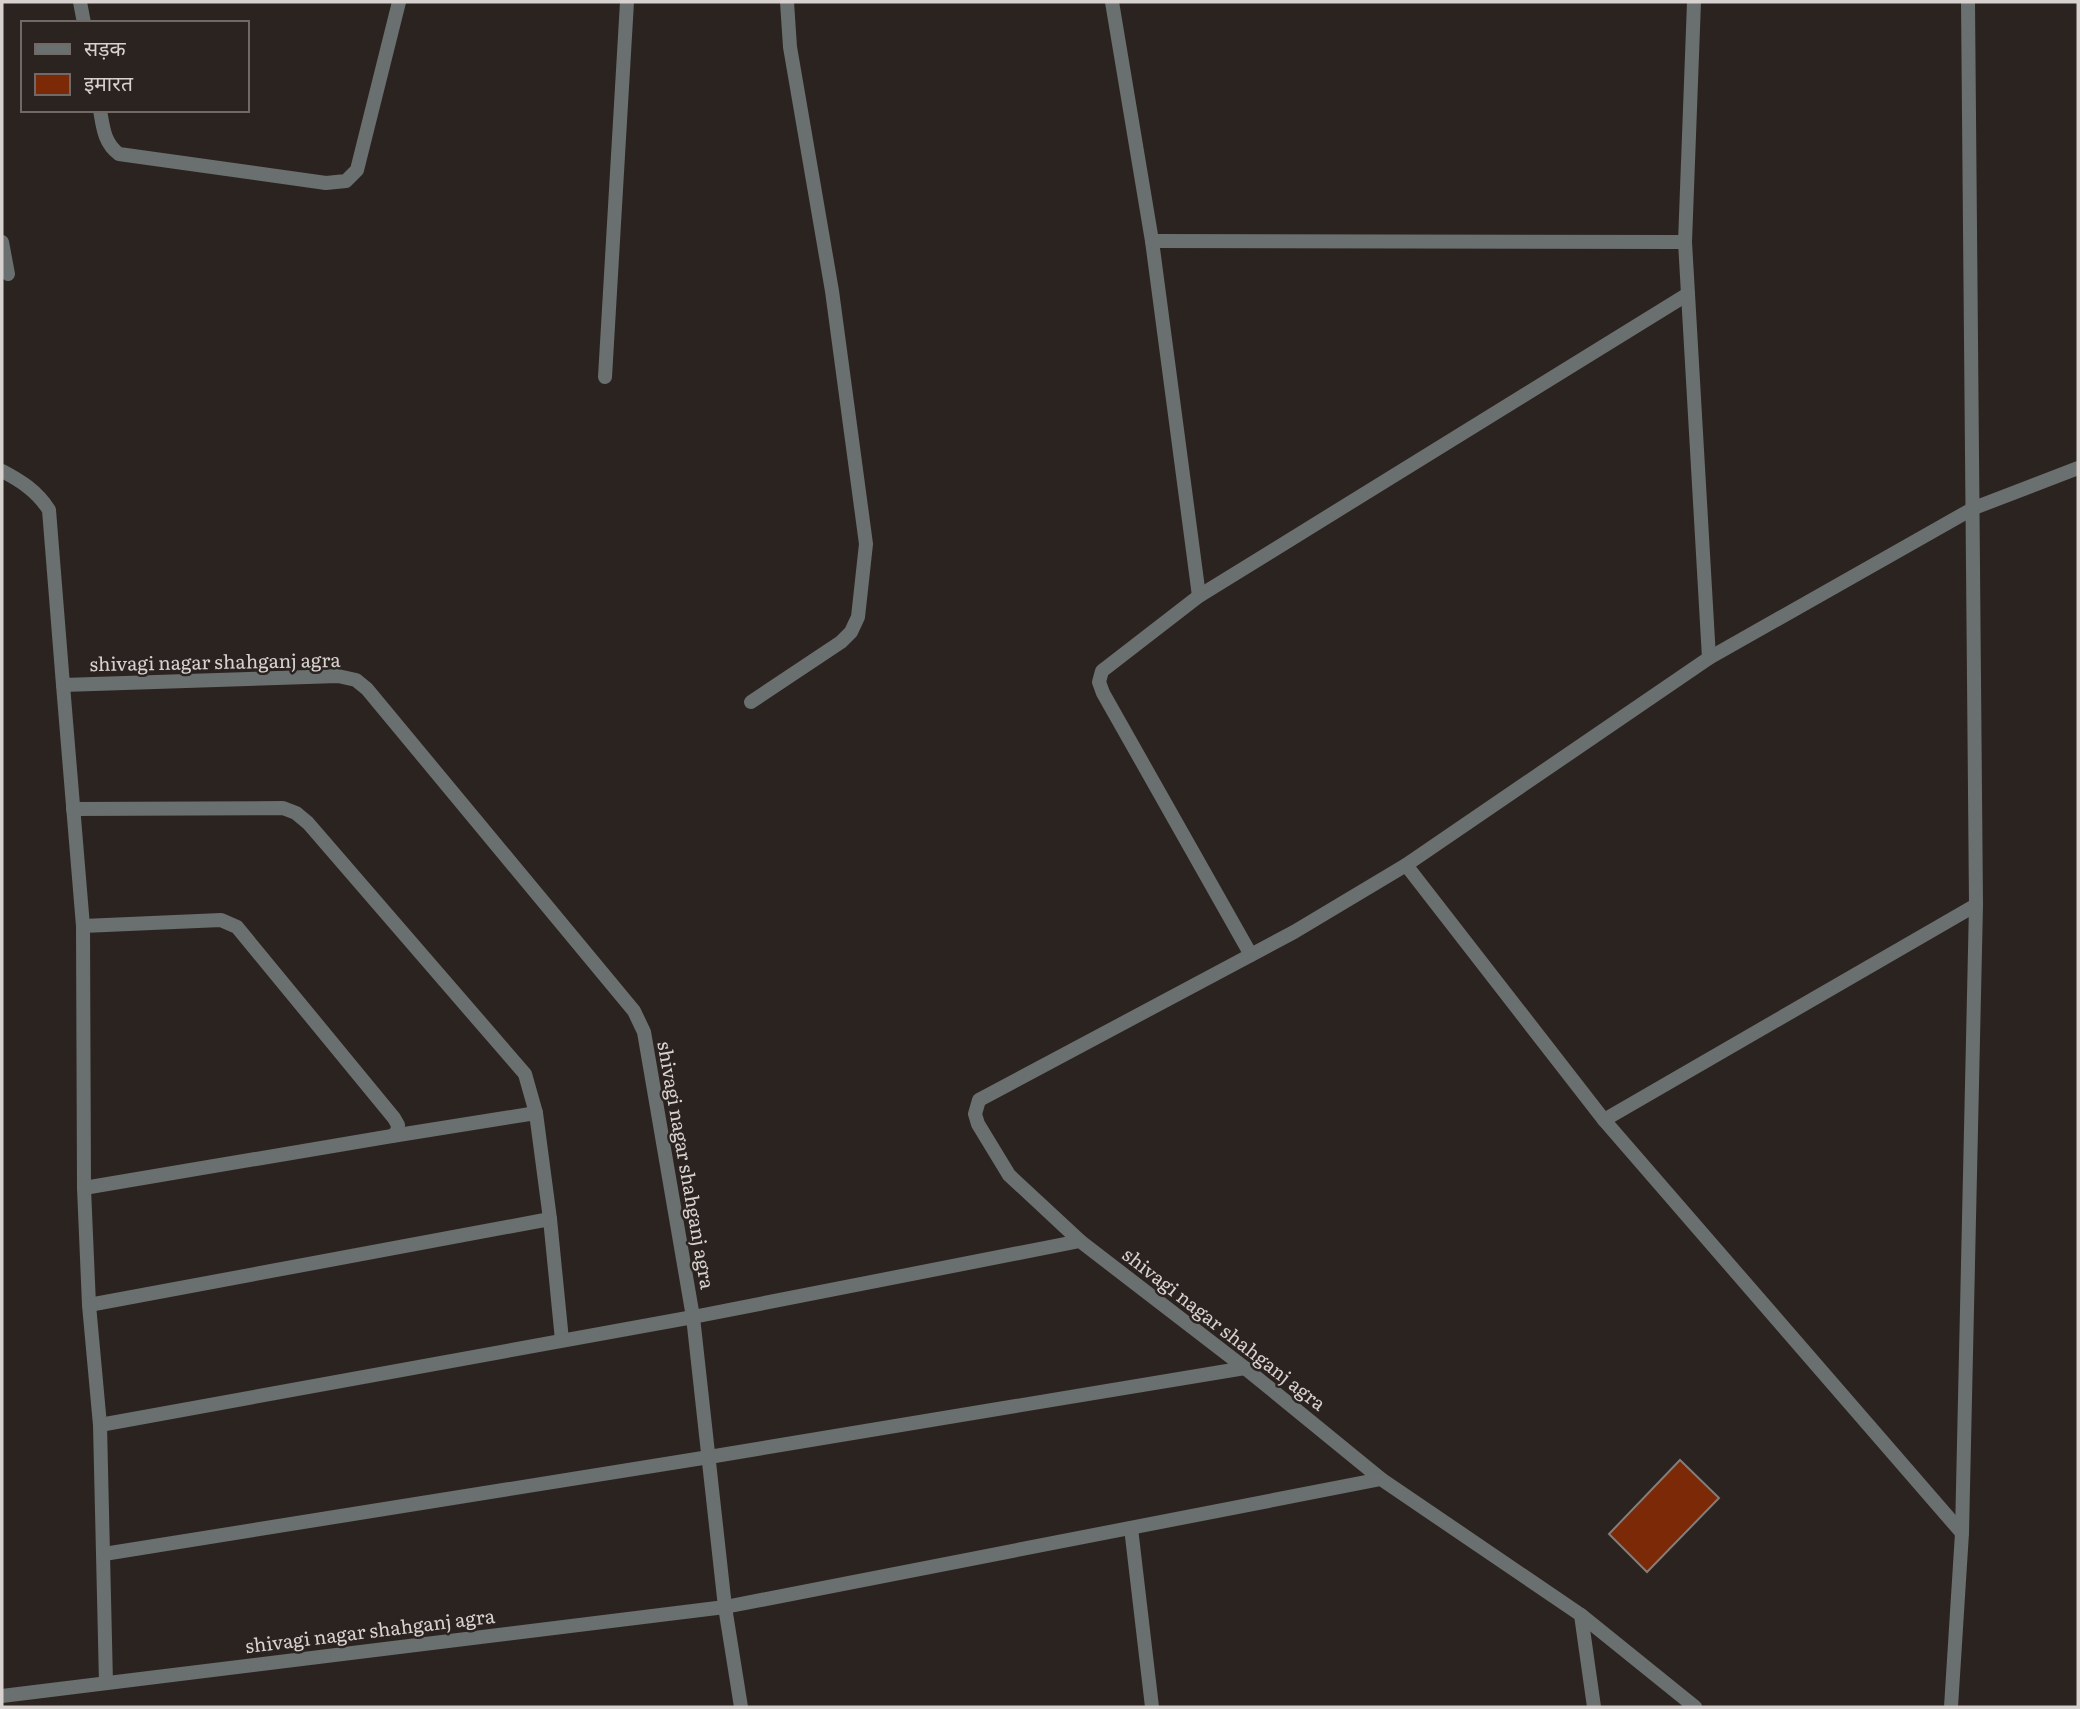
<svg xmlns="http://www.w3.org/2000/svg" width="2080" height="1709" viewBox="0 0 2080 1709" font-family="Literata,'Noto Sans Devanagari',serif">
<style>
.building{fill:#7b2906;stroke:#867c78;stroke-width:2}
.lines{fill:none;stroke-linecap:round;stroke-linejoin:round}
.minor{stroke:#6a6f6f;stroke-width:14}
.labels{text-anchor:middle;stroke-width:5;stroke-linejoin:round;paint-order:stroke}
.street-label{font-size:19px;fill:#d7d1cf;stroke:#2b2320}
</style>
<rect width="100%" height="100%" fill="#2b2320"/>
<!-- building -->
<path class="building" d="M1680 1460 1719 1498 1647 1572 1609 1534Z"/>
<g class="lines">
<!-- minor -->
<g class="minor">
<path d="M80 2 84 23"/>
<path d="M1112 2 1152 241 1199 596"/>
<path d="M1694 2 1685 242 1709 658 1406 865 1604 1120 1962 1533"/>
<path d="M100 110C103 127 104 143 119 154L326 183 346 181 357 170 399 2"/>
<path d="M1152 241 1685 242"/>
<path d="M2 242 8 274"/>
<path d="M605 377 627 2"/>
<path d="M2 471C21 481 37 491 49 510L63 685 338 676 356 680 367 689 634 1011 644 1032 693 1317 1080 1241 1245 1368 1381 1479"/>
<path d="M1709 658 1974 508 2078 468"/>
<path d="M63 685 83 926 84 1188 89 1305 100 1425 106 1683"/>
<path d="M751 702 841 642 851 632 858 617 866 544 832 291 790 47 787 2"/>
<path d="M73 809 283 808 296 813 308 823 525 1074 536 1113 550 1219 562 1340"/>
<path d="M83 926 221 920 237 927 394 1118 398 1125 397 1132 392 1136 84 1188"/>
<path d="M1251 955 1103 693 1099 682 1102 671 1199 596 1688 294"/>
<path d="M1604 1120 1976 905"/>
<path d="M392 1136 536 1113"/>
<path d="M1080 1241 1009 1175 978 1124 975 1114 979 1100 1294 932 1406 865"/>
<path d="M89 1305 550 1219"/>
<path d="M100 1425 693 1317 725 1607 741 1707"/>
<path d="M1131 1528 1152 1707"/>
<path d="M104 1554 709 1457 1245 1368"/>
<path d="M1581 1615 1594 1707"/>
<path d="M2 1696 725 1607 1381 1479 1581 1615 1695 1707"/>
<path d="M1951 1707 1962 1533 1976 905 1968 2"/>
</g>
</g>
<g class="labels">
<!-- street labels -->
<g class="street-label">
<text transform="translate(215 662) rotate(-1)" y="7">shivagi nagar shahganj agra</text>
<text transform="translate(686 1165) rotate(80)" y="7">shivagi nagar shahganj agra</text>
<text transform="translate(1224 1329) rotate(38)" y="7">shivagi nagar shahganj agra</text>
<text transform="translate(370 1631) rotate(-7)" y="7">shivagi nagar shahganj agra</text>
</g>
</g>
<!-- border -->
<rect width="2080" height="1709" fill="none" stroke="#d7d1cf" stroke-width="7"/>
<!-- legend -->
<rect x="21" y="21" width="228" height="91" fill="#2b2320" stroke="#706966" stroke-width="2"/>
<rect x="35" y="44" width="35" height="10" fill="#6a6f6f" stroke="#706966" stroke-width="2"/>
<text x="84" y="56" font-size="21" fill="#d7d1cf">सड़क</text>
<rect x="35" y="74" width="35" height="21" fill="#7b2906" stroke="#706966" stroke-width="2"/>
<text x="84" y="91" font-size="21" fill="#d7d1cf">इमारत</text>
</svg>
